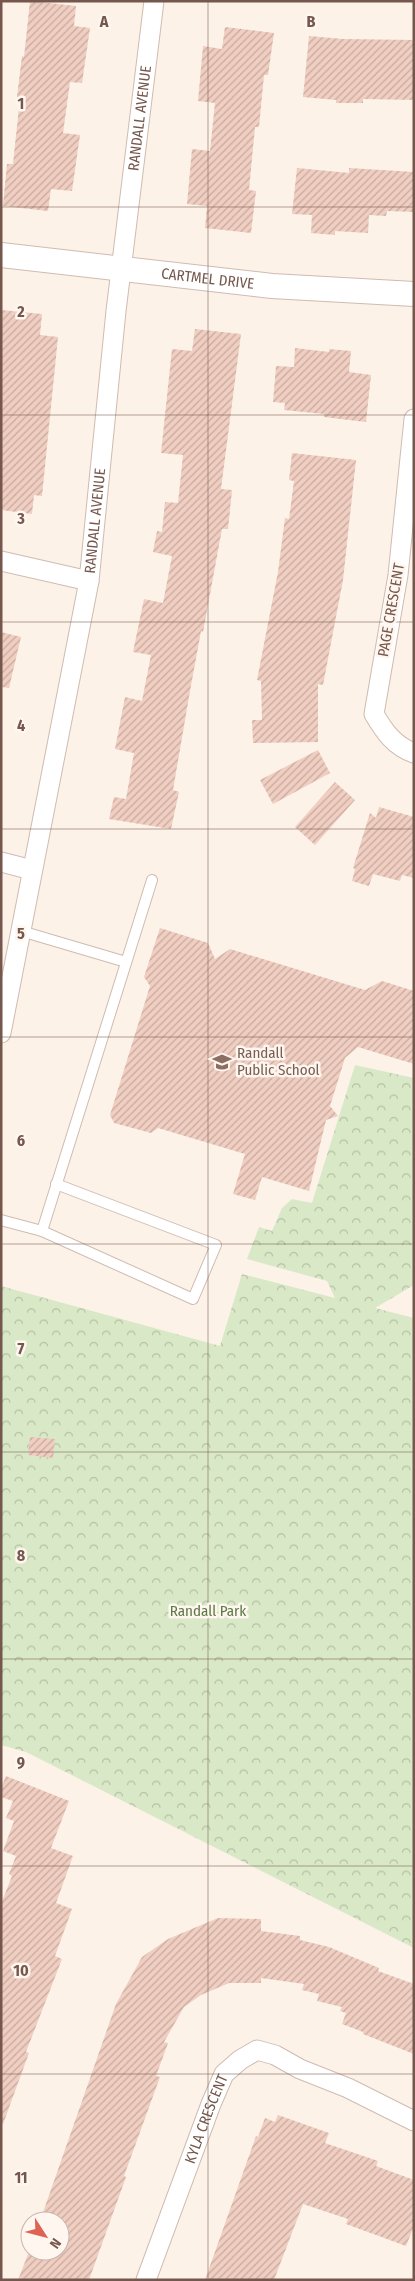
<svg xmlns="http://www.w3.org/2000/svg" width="415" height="2281" viewBox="0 0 415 2281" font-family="'Fira Sans Condensed',sans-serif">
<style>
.park{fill:url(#park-crowns)}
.building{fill:url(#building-hatch)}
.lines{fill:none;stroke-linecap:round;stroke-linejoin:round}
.service-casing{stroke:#cfbbb1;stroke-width:12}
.minor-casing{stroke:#cfbbb1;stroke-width:21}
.tertiary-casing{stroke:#cfbbb1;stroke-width:26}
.service{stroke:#fff;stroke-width:10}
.minor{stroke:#fff;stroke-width:19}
.tertiary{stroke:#fff;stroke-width:24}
.grid{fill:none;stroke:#75574d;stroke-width:1;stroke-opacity:0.55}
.labels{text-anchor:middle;stroke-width:5;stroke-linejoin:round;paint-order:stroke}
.street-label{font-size:15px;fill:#75574d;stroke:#fef6ef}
.education-label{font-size:15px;fill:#785e54;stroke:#fef6ef;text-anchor:start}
.park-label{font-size:15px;fill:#5b7a45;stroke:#fef6ef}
.grid-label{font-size:16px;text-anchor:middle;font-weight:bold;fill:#75574d;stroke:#fef6ef;stroke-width:5;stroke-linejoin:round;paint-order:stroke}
</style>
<defs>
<pattern id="park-crowns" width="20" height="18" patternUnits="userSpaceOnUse" patternTransform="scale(1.25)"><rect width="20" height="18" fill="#d9e9c7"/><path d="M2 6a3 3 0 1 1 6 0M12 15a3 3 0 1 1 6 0" fill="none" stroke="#b5c0a4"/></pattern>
<pattern id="building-hatch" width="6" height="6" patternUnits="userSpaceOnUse" patternTransform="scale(1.25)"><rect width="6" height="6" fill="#f0cec1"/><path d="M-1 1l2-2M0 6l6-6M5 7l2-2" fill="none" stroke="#c7aa9f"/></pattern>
</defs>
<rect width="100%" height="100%" fill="#fcf2e8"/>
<!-- park -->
<path class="park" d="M355 1065 414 1078V1285L375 1308 414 1318V1948L26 1752 1 1745V1286L220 1346 242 1274 335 1298 327 1281 247 1259 259 1227 272 1231 282 1208 292 1199 312 1203Z"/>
<!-- building -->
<g class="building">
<path d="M30 1 76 6 74 26 90 28 82 83 70 82 63 133 80 135 72 191 51 189 48 211 3 206 7 164H13L20 98 17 97 22 56 24 57Z"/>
<path d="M225 27 274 33 268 75H264L259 127H255L249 190 256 191 251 233 205 228 207 206 187 204 192 149 210 151 215 103 198 101 203 46 222 49Z"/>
<path d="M309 36 343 39 414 40V100L363 99V103H336V100L303 97Z"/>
<path d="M297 168 349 173V168L414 172V212L387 211 386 216 369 215 368 233 335 231V235L311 233 312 215 292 214Z"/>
<path d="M1 310 42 314 40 335 58 337 42 496 34 495 32 514 1 510Z"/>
<path d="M195 329 241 334 221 489 232 490 228 529H222L203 632 201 631 190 691 173 790 179 792 171 829 109 819 114 797 126 799 134 753 115 749 125 697 142 701 151 655 133 652 144 599 163 603 172 556 153 552 157 531 162 532 165 502 178 503 183 455 161 453 172 349 192 351Z"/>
<path d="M295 348 329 352V349L351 351 349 372 371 375 366 422 324 417V414L284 410 285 403 273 402 276 366 294 367Z"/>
<path d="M292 453 356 460 343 580 323 685 318 684V742L253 743 252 720H262L261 681 257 680 278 572 285 518 289 519 294 481 289 480Z"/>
<path d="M1 632 21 637 9 688 1 687Z"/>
<path d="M318 750 330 773 273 804 260 780Z"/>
<path d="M335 782 355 800 315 845 295 827Z"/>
<path d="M379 807 414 817V878L402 875 400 881 373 874 369 886 352 881 355 869 353 868 370 813 376 818Z"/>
<path d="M160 928 208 943 215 959 230 949 365 990 382 981 414 991V1064L358 1047 345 1058 330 1106 338 1116 326 1120 309 1191 262 1177 255 1200 233 1194 245 1154 158 1128 151 1133 114 1123 110 1115 150 986 144 977Z"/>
<path d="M30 1437 55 1439 53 1458 28 1455Z"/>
<path d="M6 1776 69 1801 51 1848 73 1856 56 1903 72 1909 55 1956 62 1959 26 2052 29 2053 3 2124H1V1904L12 1876 9 1874 16 1856 3 1851 14 1821 6 1818 13 1801 1 1797V1788Z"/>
<path d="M218 1918 261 1919V1931L300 1936V1940L329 1947 379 1968 378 1971 414 1984V2054L363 2034V2032L342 2024 346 2013 340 2011 342 2007 317 2001 319 1994 302 1990 304 1984 261 1978V1983H229L201 1995 184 2007 164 2042 168 2043 156 2076 160 2077 124 2176 126 2177 89 2280H18L30 2249 60 2251V2221H40L116 2004 142 1957 168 1939Z"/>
<path d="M278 2115 329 2133 325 2143 378 2161 376 2166 414 2180V2226L406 2246 346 2224 348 2219 303 2204 274 2280H205L256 2136 258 2137 265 2118 275 2122Z"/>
</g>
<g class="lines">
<!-- service casing -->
<g class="service-casing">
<g id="service">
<path d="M21 931 126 962"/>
<path d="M1 1220 42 1231 152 880"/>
<path d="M42 1231 193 1299 216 1245 56 1184"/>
</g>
</g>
<!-- minor casing -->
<g class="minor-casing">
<g id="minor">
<path d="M414 419 398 575 374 714C384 731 394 746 414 753"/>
<path d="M1 561 89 581"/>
<path d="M1 862 32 870"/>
<path id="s1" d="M1 1033 89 581 116 311 154 1"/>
<path id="s2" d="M146 2280 211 2104 224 2074 240 2060 257 2050 275 2055 300 2069 348 2088 414 2121"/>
</g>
</g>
<!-- tertiary casing -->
<g class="tertiary-casing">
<g id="tertiary">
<path id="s3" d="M1 255 272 286 414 294"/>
</g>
</g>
<!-- service -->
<use href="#service" class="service"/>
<!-- minor -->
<use href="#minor" class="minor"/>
<!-- tertiary -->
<use href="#tertiary" class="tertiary"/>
</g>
<!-- grid -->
<path class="grid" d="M208 1V2280M1 207H414M1 415H414M1 622H414M1 829H414M1 1037H414M1 1244H414M1 1452H414M1 1659H414M1 1866H414M1 2074H414"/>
<!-- icons -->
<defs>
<g id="school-bare" transform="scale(1.5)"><path d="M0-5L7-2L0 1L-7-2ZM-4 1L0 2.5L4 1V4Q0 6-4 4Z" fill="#8d6e63" stroke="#fef6ef" stroke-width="2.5" paint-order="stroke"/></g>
</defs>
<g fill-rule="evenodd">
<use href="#school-bare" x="222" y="1062"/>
</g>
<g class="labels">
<!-- street labels -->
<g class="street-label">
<text dy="5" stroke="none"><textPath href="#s1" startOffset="926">RANDALL AVENUE</textPath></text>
<text dy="5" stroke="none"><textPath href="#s3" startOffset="208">CARTMEL DRIVE</textPath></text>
<text dy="5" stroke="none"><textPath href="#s1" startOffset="521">RANDALL AVENUE</textPath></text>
<text transform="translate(391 610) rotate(-80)" y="5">PAGE CRESCENT</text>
<text dy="5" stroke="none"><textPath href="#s2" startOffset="172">KYLA CRESCENT</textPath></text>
</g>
<!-- education labels -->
<g class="education-label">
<text x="237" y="1058">Randall<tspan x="237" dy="17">Public School</tspan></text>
</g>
<!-- park labels -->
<g class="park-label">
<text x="208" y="1616">Randall Park</text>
</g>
</g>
<g class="grid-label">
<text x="104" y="27">A</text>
<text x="311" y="27">B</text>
<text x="21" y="109">1</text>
<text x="21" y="317">2</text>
<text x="21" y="524">3</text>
<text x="21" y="731">4</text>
<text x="21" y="939">5</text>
<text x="21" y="1146">6</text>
<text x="21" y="1354">7</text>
<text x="21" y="1561">8</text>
<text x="21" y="1768">9</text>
<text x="21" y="1976">10</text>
<text x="21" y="2183">11</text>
</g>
<!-- border -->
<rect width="415" height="2281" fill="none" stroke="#75574d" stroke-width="5"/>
<!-- north arrow -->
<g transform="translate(45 2236) rotate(126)"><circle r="24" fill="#fef6ef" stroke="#c7b6ae"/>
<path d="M0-4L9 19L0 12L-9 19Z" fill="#df6354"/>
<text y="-8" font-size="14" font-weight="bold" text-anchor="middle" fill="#75574d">N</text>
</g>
</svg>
